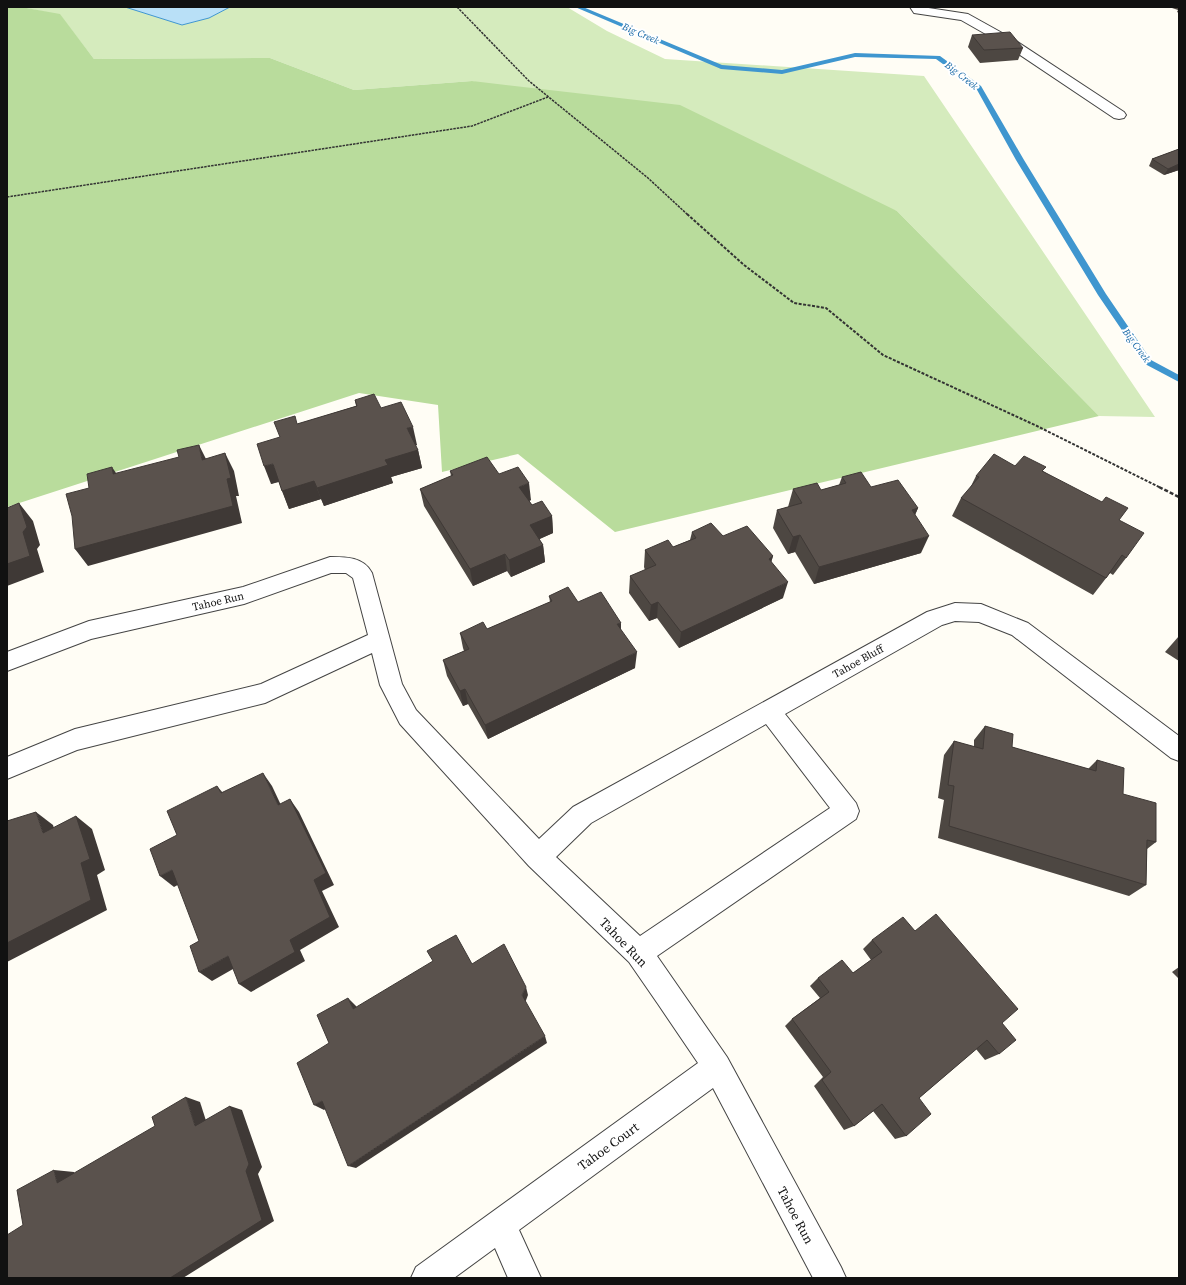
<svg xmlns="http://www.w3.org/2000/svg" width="1186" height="1285" viewBox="0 0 1186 1285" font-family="'Source Serif 4',serif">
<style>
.green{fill:#d5ebbd}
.forest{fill:#b9dc9c}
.water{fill:#b9e0f7;stroke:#3f96cf}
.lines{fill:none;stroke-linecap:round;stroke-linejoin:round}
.stream{fill:#3f96cf;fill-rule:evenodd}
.minor-casing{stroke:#444;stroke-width:2}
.path-far2{stroke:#333;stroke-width:1.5;stroke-dasharray:2.5 1;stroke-linecap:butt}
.path-far1{stroke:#333;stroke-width:2;stroke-dasharray:3 1.5;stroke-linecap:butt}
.path{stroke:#333;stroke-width:2.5;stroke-dasharray:4 2;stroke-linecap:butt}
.minor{fill:#fff;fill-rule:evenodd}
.wall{fill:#4d4742}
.shaded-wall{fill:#3f3936}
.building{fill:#5a524d;stroke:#3f3936}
.labels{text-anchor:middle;stroke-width:4;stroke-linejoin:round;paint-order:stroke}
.far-water-label{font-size:10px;font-style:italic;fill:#1768a6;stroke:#fff}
.street-label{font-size:11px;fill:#111;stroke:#fff}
.near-street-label{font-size:13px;fill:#111;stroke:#fff}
</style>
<rect width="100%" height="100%" fill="#fffdf5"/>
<!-- green -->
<path class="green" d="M21 7H125L182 25 209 18 230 7H567L607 31 665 59 924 76 1155 417 1099 416 897 211 472 81 354 90 270 58 94 59 60 15Z"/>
<!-- forest -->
<path class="forest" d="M7 7H21L60 14 94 59 270 58 354 90 472 81 680 105 897 211 1099 416 615 532 518 454 442 472 438 405 359 393 7 507Z"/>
<!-- water -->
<path class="water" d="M125 7H230L209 18 182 25Z"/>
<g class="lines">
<!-- stream -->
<path class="stream" d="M575 7H583L722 65 782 70 855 53 940 56 981 86 1024 160 1106 294 1151 360 1179 375V382L1145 364 1098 295 1016 160 976 88 936 59 855 57 782 74 721 69Z"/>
<!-- minor casing -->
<g class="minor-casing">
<g id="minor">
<path d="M910 7H922L968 14 1013 39 1124 112 1126 115 1124 118 1119 119 1114 118 1005 45 961 20 914 13Z"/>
<path d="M330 557C346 557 364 557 372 573L402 684 416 710 539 839 573 807 927 612 955 603 981 604 1028 623 1179 736V761L1171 758 1012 635 979 622 955 621 942 625 785 714 856 803 859 811 856 819 657 956 727 1057 841 1267 846 1278H813L713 1088 519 1230 541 1278H508L495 1248 454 1278H411L416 1267 698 1063 658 1004 629 962 529 866 400 724 380 685 372 653 265 703 77 750 7 779V757L75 729 261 684 368 635 353 578 346 573H331L244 604 91 639 7 671V652L89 621 243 587ZM766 724 830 808 640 936 556 857 591 823Z"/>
</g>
</g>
<!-- path-far2 -->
<g class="path-far2">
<path d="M457 7 529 81 648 178 688 215"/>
<path d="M7 197 472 126 548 97"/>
</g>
<!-- path-far1 -->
<path class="path-far1" d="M687 214 744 265 794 303 826 308 883 355 1037 426 1161 488"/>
<!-- path -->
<path class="path" d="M1159 487 1179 497"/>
<!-- minor -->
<use href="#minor" class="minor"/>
</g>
<!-- wall -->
<g class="wall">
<path d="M1169 7H1179V13L1177 12 1178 10Z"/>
<path d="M972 35 1023 48 1018 60 980 63 968 47Z"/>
<path d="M1179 149V170L1164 175 1149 166 1152 159Z"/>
<path d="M355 400 381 408 417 445H415L418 450 422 468 391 477 393 483 324 506 321 499 289 509 279 482 271 484 298 424 356 406Z"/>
<path d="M1015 466 1043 471 1119 520 1126 558 1113 575 1110 573 1093 595 952 516 961 498 969 490 976 476Z"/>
<path d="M450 471 499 474 531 500 529 501 532 505 552 516 553 533 539 539 543 545 545 562 511 577 507 571 473 586 424 506 420 489 451 476Z"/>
<path d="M842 477 871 487 918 508 915 515 921 553 814 584 795 552 788 554 773 528 777 510 788 507 793 489 821 490 839 485Z"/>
<path d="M692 532 723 536 773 556 771 562 783 598 679 648 657 618 649 621 629 593 630 576 645 570 644 567 645 550 673 547 690 540Z"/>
<path d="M549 596 578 602 621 630 635 668 488 739 468 704 463 706 447 676 443 660 464 651 463 648 460 633 487 629 550 602Z"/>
<path d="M1179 636V661L1165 652Z"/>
<path d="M985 726 1012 747 1088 769 1097 760 1123 794 1156 842 1147 849 1146 885 1129 896 938 838 944 800 938 798 944 755 954 741 974 747V740Z"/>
<path d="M915 931 1002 1023 999 1054 985 1060 976 1049 919 1098 906 1136 895 1139 873 1111 854 1126 844 1130 814 1086 823 1077 785 1026 792 1019 820 998 810 986 818 978 853 973 871 960 863 949 872 940Z"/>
<path d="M1179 967V979L1172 972Z"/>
</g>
<!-- shaded-wall -->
<g class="shaded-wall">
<path d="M1179 164V170L1164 175 1168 169Z"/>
<path d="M413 427 417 445 412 447 407 428Z"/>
<path d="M199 445 208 463 202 460Z"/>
<path d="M418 450 422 468 391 477 393 483 324 506 317 488 385 460Z"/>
<path d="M225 453 234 471 239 496H236L242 523 88 566 75 549 227 479Z"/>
<path d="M273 464 280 481 271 484 264 466Z"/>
<path d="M112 467 124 485 113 474Z"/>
<path d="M314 481 321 499 289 509 282 491Z"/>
<path d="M529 483 531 500 521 505 519 487Z"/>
<path d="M19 503 33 521 40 545 37 549 44 572 7 586V564Z"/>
<path d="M918 508 910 526 912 510Z"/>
<path d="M552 516 553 533 531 543 530 525Z"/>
<path d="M800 535 795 552 788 554 793 537Z"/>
<path d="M929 536 921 553 814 584 819 567Z"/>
<path d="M543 545 545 562 511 577 509 560Z"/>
<path d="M505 554 507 571 473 586 470 569Z"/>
<path d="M773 556 768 573 769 559Z"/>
<path d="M788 582 783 598 679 648 681 632Z"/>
<path d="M658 602 657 618 649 621 651 605Z"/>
<path d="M621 623V639L617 624Z"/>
<path d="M637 652 635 668 488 739 485 725Z"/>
<path d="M465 689 468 704 463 706 460 691Z"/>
<path d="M263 773 272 786 287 818 278 805Z"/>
<path d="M217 786 228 799 221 793Z"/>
<path d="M290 799 299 812 334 885 322 891 339 927 300 950 305 961 251 992 239 984 290 940 314 880Z"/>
<path d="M36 812 53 825 59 845 43 833Z"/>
<path d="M76 816 92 829 105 870 97 875 107 910 7 962V943L81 863Z"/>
<path d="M172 870 185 881 174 887 160 876Z"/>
<path d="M228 956 240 965 212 981 199 972Z"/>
<path d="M526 987 528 995 525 1003 522 995Z"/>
<path d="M348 998 356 1006 361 1017 353 1009Z"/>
<path d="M545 1036 547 1043 356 1168 348 1166Z"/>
<path d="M186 1097 200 1102 209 1130 195 1126Z"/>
<path d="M322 1101 331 1105 324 1110 314 1105Z"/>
<path d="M230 1106 242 1110 262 1167 258 1174 274 1221 183 1278H170L246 1171Z"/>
<path d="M54 1170 74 1172 76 1185 57 1183Z"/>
</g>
<!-- building -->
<g class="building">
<path d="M1010 32 1023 48 984 50 972 35Z"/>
<path d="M1179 149V164L1168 169 1152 159Z"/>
<path d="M374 394 381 408 401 402 413 427 407 428 418 450 385 460 388 465 317 488 314 481 282 491 273 464 264 466 257 444 280 437 274 422 295 416 297 424 357 406 355 400Z"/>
<path d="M199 445 202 460 225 453 231 478 227 479 233 506 75 549 72 516 66 494 89 488 87 474 112 467 113 474 179 457 177 450Z"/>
<path d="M994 454 1015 466 1024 456 1046 467 1042 471 1102 502 1106 497 1128 508 1119 520 1144 533 1126 558 1122 555 1106 578 961 498 979 477 976 476Z"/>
<path d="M487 457 499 474 518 467 529 483 519 487 532 505 542 501 552 516 530 525 543 545 509 560 505 554 470 569 420 489 453 475 450 471Z"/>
<path d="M861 472 871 487 898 480 918 508 912 510 929 536 819 567 800 535 793 537 777 510 802 503 793 489 817 483 821 490 846 483 842 477Z"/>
<path d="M19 503 27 527 23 532 30 556 7 564V508Z"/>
<path d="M711 523 723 536 747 526 773 556 769 559 788 582 681 632 658 602 651 605 630 576 656 565 645 550 668 540 673 547 696 538 692 532Z"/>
<path d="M568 587 578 602 601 592 621 623 617 624 637 652 485 725 465 689 460 691 443 660 469 649 460 633 483 622 487 629 552 601 549 596Z"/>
<path d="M985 726 1013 734 1012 747 1096 771 1097 760 1124 768 1123 794 1156 803V842L1147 840 1146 885 949 826 954 786 948 785 954 741 983 749Z"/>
<path d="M263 773 278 805 290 799 326 873 314 880 330 917 290 940 295 952 239 984 228 956 199 972 190 946 199 941 172 870 160 876 150 849 177 835 167 811 217 786 221 793Z"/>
<path d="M36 812 43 833 76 816 90 859 81 863 91 900 7 943V821Z"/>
<path d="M936 914 1018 1009 1002 1023 1016 1040 999 1054 987 1040 919 1098 931 1114 906 1136 882 1104 854 1126 822 1080 831 1072 792 1019 829 992 818 978 842 960 853 973 882 952 872 940 903 917 915 931Z"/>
<path d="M456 935 472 964 504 944 526 987 522 995 545 1036 348 1166 322 1101 314 1105 297 1063 329 1043 317 1015 348 998 353 1009 433 961 427 951Z"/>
<path d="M186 1097 195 1126 230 1106 249 1164 246 1171 262 1220 170 1278H7V1235L23 1225 17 1190 54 1170 57 1183 155 1126 152 1117Z"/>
</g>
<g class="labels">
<!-- far-water labels -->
<g class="far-water-label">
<text transform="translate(641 33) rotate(23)" y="4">Big Creek</text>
<text transform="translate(962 75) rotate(38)" y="4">Big Creek</text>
<text transform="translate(1137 345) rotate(54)" y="4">Big Creek</text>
</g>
<!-- street labels -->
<g class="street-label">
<text transform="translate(218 601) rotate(-13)" y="4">Tahoe Run</text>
<text transform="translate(858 661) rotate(-29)" y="4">Tahoe Bluff</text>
</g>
<!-- near-street labels -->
<g class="near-street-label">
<text transform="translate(624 942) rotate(46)" y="5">Tahoe Run</text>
<text transform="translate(608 1146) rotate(-36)" y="5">Tahoe Court</text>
<text transform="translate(796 1215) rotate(62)" y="5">Tahoe Run</text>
</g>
</g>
<!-- border -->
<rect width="1186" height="1285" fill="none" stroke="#111111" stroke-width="16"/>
</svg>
